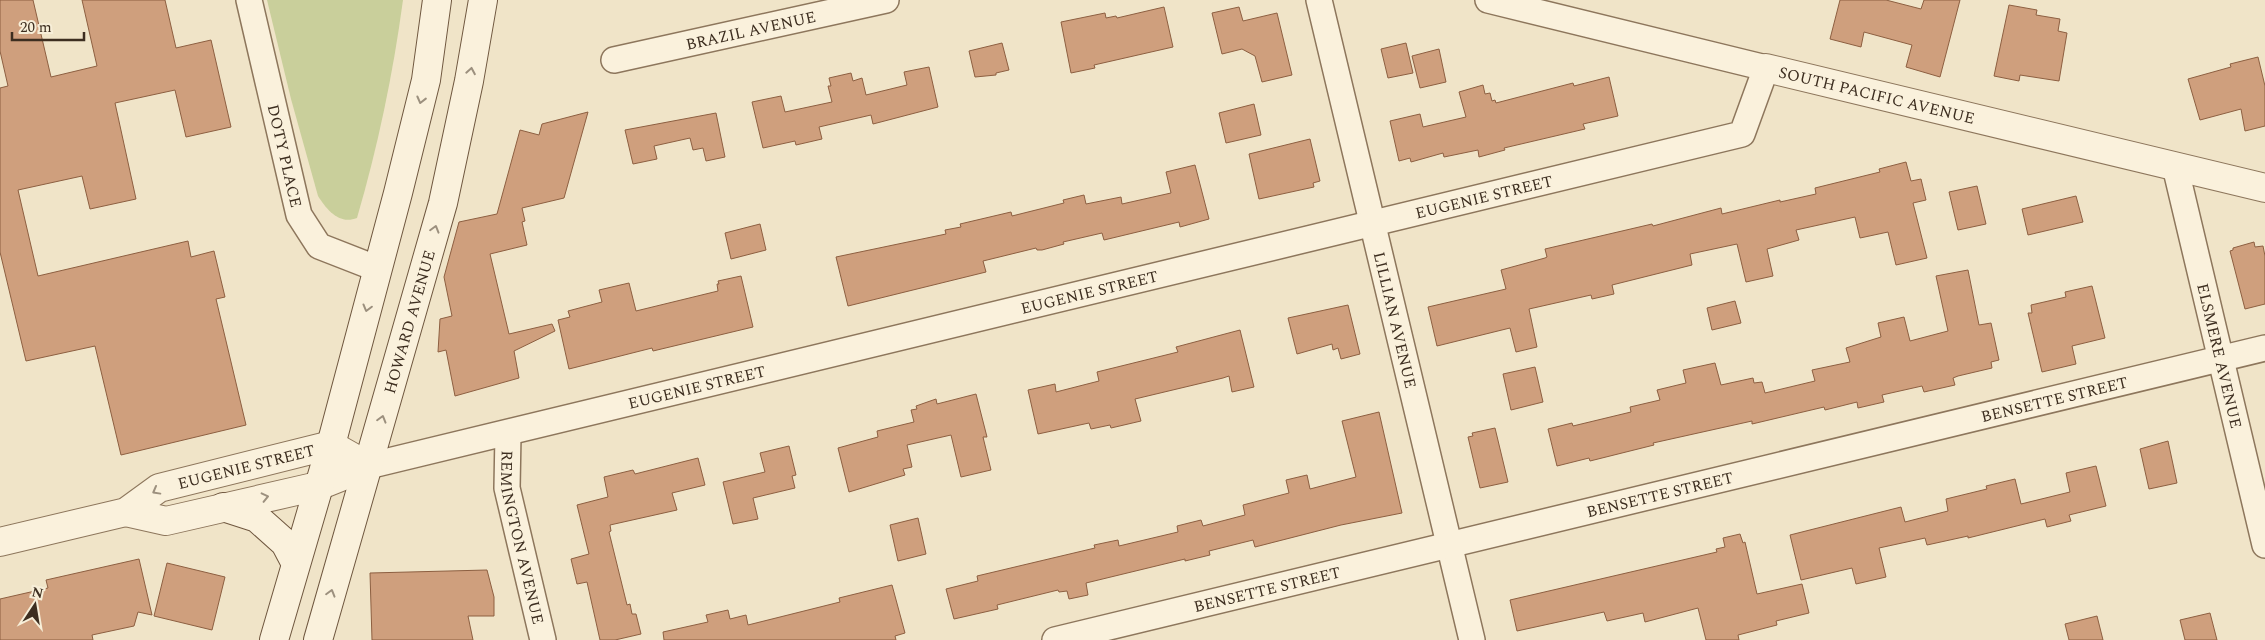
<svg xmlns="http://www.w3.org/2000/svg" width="2265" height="640" viewBox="0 0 2265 640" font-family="Spectral,serif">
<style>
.green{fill:#c9cf9b}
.building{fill:#cf9f7d;stroke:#8d5f41}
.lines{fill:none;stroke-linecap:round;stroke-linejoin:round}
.minor-casing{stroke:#8d765c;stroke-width:28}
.tertiary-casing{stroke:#8d765c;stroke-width:30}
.secondary-casing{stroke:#6f573f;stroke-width:30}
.minor{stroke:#faf1dc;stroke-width:25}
.tertiary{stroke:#faf1dc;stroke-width:28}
.secondary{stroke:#faf1dc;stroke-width:28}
.oneway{stroke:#9c907e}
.labels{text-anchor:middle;stroke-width:5;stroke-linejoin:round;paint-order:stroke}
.street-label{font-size:16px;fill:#3d2e20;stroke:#f7eed8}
</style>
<rect width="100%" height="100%" fill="#f0e4c8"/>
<!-- green -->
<path class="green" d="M267 0H403C393 74 378 146 357 218 339 225 327 210 318 196L291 99Z"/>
<!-- building -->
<g class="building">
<path d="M0 0H33L51 77 97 66 82 0H165L176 48 211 40 231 127 186 137 175 90 115 103 136 199 90 209 82 176 18 190 38 276 188 241 191 257 214 251 225 297 216 299 246 425 121 455 95 346 26 361 0 252V88L8 86 0 51Z"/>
<path d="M1840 0H1886L1921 9 1924 0H1960L1940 77 1906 67 1912 45 1864 32 1861 47 1830 39Z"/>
<path d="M2009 5 2037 10 2036 15 2060 19 2058 31 2067 33 2059 81 2020 75 2019 81 1994 76Z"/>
<path d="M1164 7 1173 47 1094 65 1095 68 1071 73 1061 22 1105 13 1106 18 1116 16 1117 18Z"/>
<path d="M1239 7 1243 21 1277 13 1292 75 1262 82 1255 56 1242 49 1222 54 1212 13Z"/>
<path d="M1002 43 1009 70 996 73V75L975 77 969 51Z"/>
<path d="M1406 43 1413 73 1388 78 1381 49Z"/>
<path d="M1439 49 1446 82 1420 88 1412 56Z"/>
<path d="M2258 57 2265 86V126L2245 131 2241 109 2200 120 2188 79 2231 67 2230 64Z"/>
<path d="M929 67 938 107 873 124 871 115 819 127 822 139 796 145 795 141 763 148 752 102 781 96 785 112 832 102 828 86H831L829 78 851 73 853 81 862 78 866 95 907 85 904 72Z"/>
<path d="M1609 77 1618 116 1583 124 1585 129 1504 148 1505 150 1479 157 1478 150 1444 157 1443 153 1411 162 1410 158 1399 161 1390 121 1420 114 1423 127 1466 117 1459 92 1483 85 1485 94 1490 93 1492 101 1495 100 1496 103 1573 83 1574 86Z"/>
<path d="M1254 104 1261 135 1226 143 1219 113Z"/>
<path d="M588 112 564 198 522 208 525 221 522 222 527 245 490 254 509 334 552 324 555 331 514 351 519 378 455 396 446 350 438 352 440 319 452 316 444 277 459 222 497 214 520 130 539 135 542 124Z"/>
<path d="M716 113 725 157 706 161 703 148 693 150 690 138 654 146 657 159 633 164 625 130Z"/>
<path d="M1310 139 1320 181 1313 183 1314 187 1259 199 1249 154Z"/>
<path d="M1906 162 1911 181 1921 179 1926 200 1913 203 1927 258 1896 265 1888 232 1860 238 1855 217 1796 230 1799 240 1767 249 1773 276 1746 282 1737 244 1690 254 1692 265 1612 285 1614 294 1592 299 1591 295 1529 309 1537 347 1516 352 1510 328 1437 346 1428 307 1506 289 1501 270 1545 258 1547 257 1545 249 1652 224 1653 226 1721 208 1722 214 1780 200V202L1816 194 1815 188 1880 172 1879 169Z"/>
<path d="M1195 165 1209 219 1180 227 1179 222 1104 240 1102 233 1063 242 1064 244 1042 250H1037L1036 248 983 261 986 272 848 306 836 257 946 234 945 230 961 227 960 224 1011 212 1012 216 1064 203 1063 200 1084 195 1086 204 1121 197 1122 204 1171 193 1166 172Z"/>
<path d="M1977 186 1986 224 1958 230 1949 192Z"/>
<path d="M2076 196 2083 222 2028 235 2022 209Z"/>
<path d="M760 224 766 250 731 259 725 233Z"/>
<path d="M2254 242 2255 247 2263 246 2265 256V304L2245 309 2230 251 2233 250V248Z"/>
<path d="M1968 270 1979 325 1991 323 1999 360 1991 362 1992 368 1958 376 1953 378 1955 385 1924 392 1922 386 1882 395 1884 402 1858 408 1857 402 1825 410 1824 407 1752 424V421L1653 443 1654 445 1590 461 1589 458 1557 466 1548 429 1572 423 1573 426 1631 412 1630 407 1660 400 1657 390 1686 383 1683 370 1715 363 1721 385 1753 378 1754 383 1762 382 1765 393 1815 381 1812 370 1850 362 1846 348 1881 337 1878 323 1904 317 1910 341 1948 331 1936 276Z"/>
<path d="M741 276 753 327 653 351 652 348 569 369 558 320 570 317 568 311 602 302 599 290 629 283 636 311 718 291 717 284H719L718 281Z"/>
<path d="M2092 286 2105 338 2072 346 2076 364 2042 372 2028 313H2032L2031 305 2066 297 2065 292Z"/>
<path d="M1735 301 1741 323 1712 330 1707 308Z"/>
<path d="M1348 305 1360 354 1341 359 1338 348 1333 350 1332 344 1297 354 1288 318Z"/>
<path d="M1240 330 1254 387 1232 392 1229 376 1223 378 1135 399 1141 421 1111 428 1110 425 1091 429 1089 423 1038 434 1028 390 1055 384 1056 392 1099 381 1097 372 1178 352 1176 347Z"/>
<path d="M1535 367 1543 402 1511 410 1503 374Z"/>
<path d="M976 394 987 437H983L991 470 961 477 951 435 907 445 912 467 903 469 905 475 849 492 838 448 878 437 877 431 914 422 911 410 917 409 916 406 936 399 937 404Z"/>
<path d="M1379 412 1402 513 1341 525 1255 547 1253 540 1209 551 1210 555 1185 561V559L1086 583 1088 595 1069 599 1067 591 1059 592 1058 590 997 605 998 609 954 619 946 589 978 581 977 576 1095 548 1094 545 1118 540 1119 546 1178 532 1177 526 1201 520 1203 526 1245 515 1243 505 1289 493 1286 480 1307 475 1310 489 1356 477 1342 421Z"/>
<path d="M1495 428 1508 482 1480 488 1468 437 1473 436 1472 433Z"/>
<path d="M2168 441 2177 483 2149 489 2140 449Z"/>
<path d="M789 446 796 475 792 476 795 488 753 498 758 519 733 524 723 482 765 472 760 453Z"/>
<path d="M698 458 705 485 672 493 677 510 610 525 611 531 609 532 627 605 630 604 632 614H636L641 634 615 640H600L587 582 577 584 571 559 589 554 577 505 608 497 604 477 633 470 635 474Z"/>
<path d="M2096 466 2106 506 2069 515 2071 521 2047 527 2045 519 1968 538V536L1927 545 1925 538 1879 548 1886 577 1856 584 1852 568 1801 580 1790 535 1901 507 1905 522 1948 511 1946 499 1987 489 1986 486 2015 479 2021 504 2070 492 2066 473Z"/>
<path d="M918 518 926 554 898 561 890 525Z"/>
<path d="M1740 534 1743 543 1745 542 1757 594 1802 584 1809 613 1776 621 1777 625 1738 635 1739 640H1706L1698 608 1645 622 1643 613 1607 621 1604 612 1517 631 1510 600 1717 552 1716 549 1725 547 1723 538Z"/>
<path d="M139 559 152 615 138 612 134 626 92 635 93 640H0V599L48 588 46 580Z"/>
<path d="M167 563 225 577 212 630 154 616Z"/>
<path d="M487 570 494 597V616H468L473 640H372L370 573Z"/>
<path d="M892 585 905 633 895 636 896 640H664L663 632 708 622 706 615 728 610 730 619 746 615 748 625 840 602 839 598Z"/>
<path d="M2210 613 2217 640H2185L2180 620Z"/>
<path d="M2097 616 2103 640H2069L2065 624Z"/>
</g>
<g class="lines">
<!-- minor casing -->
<g class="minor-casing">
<g id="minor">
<path id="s1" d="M249 0 299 215 319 246 378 269"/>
<path id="s2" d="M1319 0 1472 640"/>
<path id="s3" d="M614 60 886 0"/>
<path id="s4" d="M2175 166 2265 545"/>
<path id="s5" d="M508 434 507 488 543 640"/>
<path id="s6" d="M368 466 1742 134 1766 68 1488 0"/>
<path id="s7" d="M1055 640 2265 348"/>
</g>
</g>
<!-- tertiary casing -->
<g class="tertiary-casing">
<g id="tertiary">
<path id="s8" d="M1766 68 2265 188"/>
<path d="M126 512 166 521 318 486 368 466"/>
<path id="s9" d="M0 542 126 512 159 488 331 445 368 466"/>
</g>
</g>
<!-- secondary casing -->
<g class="secondary-casing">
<g id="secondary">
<path d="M223 507 257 518 285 543 295 562"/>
<path d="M274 640 331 445 398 193 426 80 437 0"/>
<path id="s10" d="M318 640 443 203 469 81 483 0"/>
</g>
</g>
<!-- minor -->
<use href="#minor" class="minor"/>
<!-- tertiary -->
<use href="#tertiary" class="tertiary"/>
<!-- secondary -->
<use href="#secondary" class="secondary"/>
</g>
<!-- one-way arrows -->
<defs><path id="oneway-chevron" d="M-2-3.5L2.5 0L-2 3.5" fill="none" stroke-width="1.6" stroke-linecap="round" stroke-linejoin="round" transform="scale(1.25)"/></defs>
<g class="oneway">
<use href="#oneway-chevron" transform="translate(471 71) rotate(-80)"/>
<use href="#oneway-chevron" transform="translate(421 100) rotate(104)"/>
<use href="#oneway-chevron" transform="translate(435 229) rotate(-74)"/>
<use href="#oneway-chevron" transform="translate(367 308) rotate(105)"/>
<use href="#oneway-chevron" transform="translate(382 419) rotate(-74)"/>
<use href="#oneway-chevron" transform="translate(156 491) rotate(151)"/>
<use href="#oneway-chevron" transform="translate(265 497) rotate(-13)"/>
<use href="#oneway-chevron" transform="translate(331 593) rotate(-74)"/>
</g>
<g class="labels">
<!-- street labels -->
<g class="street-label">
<text dy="6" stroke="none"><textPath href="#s3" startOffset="140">BRAZIL AVENUE</textPath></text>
<text dy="6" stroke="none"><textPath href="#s8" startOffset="114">SOUTH PACIFIC AVENUE</textPath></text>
<text dy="6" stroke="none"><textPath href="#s1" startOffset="160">DOTY PLACE</textPath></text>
<text dy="6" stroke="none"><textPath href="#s6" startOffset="1148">EUGENIE STREET</textPath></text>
<text dy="6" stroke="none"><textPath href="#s6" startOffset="742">EUGENIE STREET</textPath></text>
<text dy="6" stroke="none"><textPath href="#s2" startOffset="329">LILLIAN AVENUE</textPath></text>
<text dy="6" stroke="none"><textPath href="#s10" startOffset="331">HOWARD AVENUE</textPath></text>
<text dy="6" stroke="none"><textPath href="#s4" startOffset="195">ELSMERE AVENUE</textPath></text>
<text dy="6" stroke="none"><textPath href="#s6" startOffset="338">EUGENIE STREET</textPath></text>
<text dy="6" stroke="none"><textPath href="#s7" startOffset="1028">BENSETTE STREET</textPath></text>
<text dy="6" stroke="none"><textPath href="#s9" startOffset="260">EUGENIE STREET</textPath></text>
<text dy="6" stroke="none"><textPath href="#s7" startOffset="622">BENSETTE STREET</textPath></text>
<text dy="6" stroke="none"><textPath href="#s5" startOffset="105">REMINGTON AVENUE</textPath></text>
<text dy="6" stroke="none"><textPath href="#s7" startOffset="218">BENSETTE STREET</textPath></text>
</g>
</g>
<!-- north arrow -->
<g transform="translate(35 605) rotate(12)" stroke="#f7eed8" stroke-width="4" paint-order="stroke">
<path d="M0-4L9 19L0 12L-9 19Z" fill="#3d2e20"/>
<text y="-8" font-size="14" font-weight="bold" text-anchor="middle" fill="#3d2e20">N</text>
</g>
<!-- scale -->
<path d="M12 32v8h72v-8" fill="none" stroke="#3d2e20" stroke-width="2.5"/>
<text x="20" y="32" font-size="15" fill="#3d2e20" stroke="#f7eed8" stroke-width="4" paint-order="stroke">20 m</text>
</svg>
